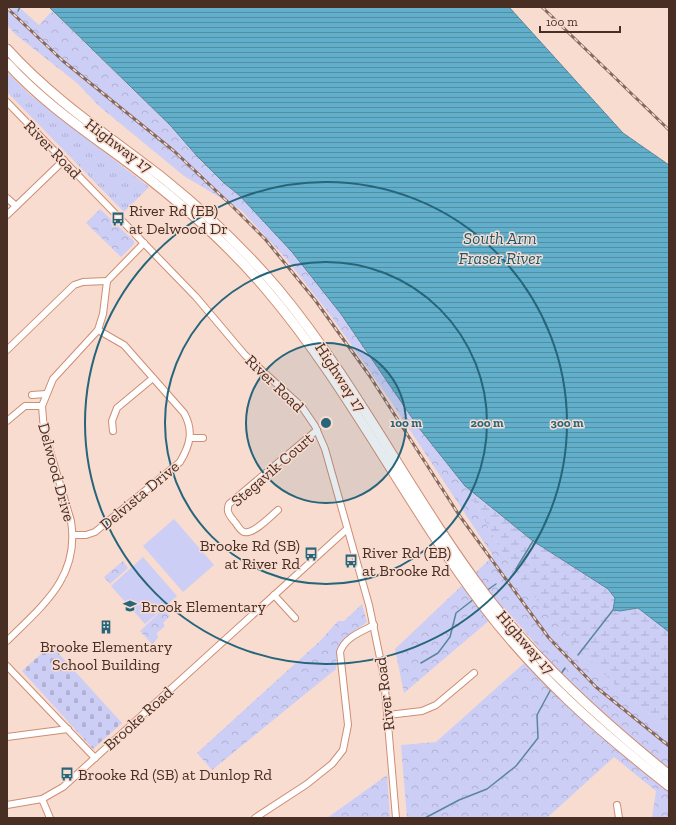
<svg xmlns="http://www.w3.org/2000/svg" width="676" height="825" viewBox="0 0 676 825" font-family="'Zilla Slab',serif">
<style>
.grass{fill:url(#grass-tufts)}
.forest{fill:url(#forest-crowns)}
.wetland{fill:url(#wetland-marsh)}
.cemetery{fill:url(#cemetery-stones)}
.pitch{fill:#cccef6}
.water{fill:url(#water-rules);stroke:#5a8899}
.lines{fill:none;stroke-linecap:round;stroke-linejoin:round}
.stream{stroke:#5a8899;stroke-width:1.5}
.minor-casing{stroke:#cf8d72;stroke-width:8}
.highway-casing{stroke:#cf8d72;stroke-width:11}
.minor{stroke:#fff;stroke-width:6}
.highway{stroke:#fff;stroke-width:9}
.rail-casing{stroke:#85695e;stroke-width:3}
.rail{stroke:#f9dcd0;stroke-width:1.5;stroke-dasharray:4.5;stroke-linecap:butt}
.ring{fill:none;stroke:#26657a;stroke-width:2}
.labels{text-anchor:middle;stroke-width:3;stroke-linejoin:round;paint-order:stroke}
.street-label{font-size:16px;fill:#492e23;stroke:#f9dcd0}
.poi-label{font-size:16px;fill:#492e23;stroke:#f9dcd0;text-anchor:start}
.water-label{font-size:17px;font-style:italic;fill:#1a596d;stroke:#f9dcd0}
.centre{fill:#26657a;stroke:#f9dcd0;stroke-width:2}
.ring-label{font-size:12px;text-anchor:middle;font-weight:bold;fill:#26657a;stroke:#f9dcd0;stroke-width:3;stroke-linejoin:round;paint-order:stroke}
</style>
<defs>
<pattern id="grass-tufts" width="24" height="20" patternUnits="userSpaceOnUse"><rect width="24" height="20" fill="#cccef6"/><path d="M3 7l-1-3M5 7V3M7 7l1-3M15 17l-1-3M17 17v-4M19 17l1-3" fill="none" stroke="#b1b1d3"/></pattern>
<pattern id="forest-crowns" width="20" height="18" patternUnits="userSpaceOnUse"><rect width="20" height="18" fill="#cccef6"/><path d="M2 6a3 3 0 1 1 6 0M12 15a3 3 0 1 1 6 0" fill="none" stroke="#b1b1d3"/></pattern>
<pattern id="wetland-marsh" width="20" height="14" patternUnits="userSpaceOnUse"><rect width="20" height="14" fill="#cccef6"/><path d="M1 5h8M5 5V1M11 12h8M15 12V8" fill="none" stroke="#b1b1d3"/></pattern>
<pattern id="cemetery-stones" width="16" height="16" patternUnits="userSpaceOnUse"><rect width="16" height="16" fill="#cccef6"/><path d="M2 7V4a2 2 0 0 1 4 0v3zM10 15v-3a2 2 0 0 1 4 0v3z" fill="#b1b1d3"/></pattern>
<pattern id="water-rules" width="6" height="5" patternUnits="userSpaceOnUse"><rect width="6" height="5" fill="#62afcb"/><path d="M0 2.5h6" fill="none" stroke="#538fa4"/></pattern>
</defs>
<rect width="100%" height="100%" fill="#f9dcd0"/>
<!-- grass -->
<path class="grass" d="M7 72 28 93 149 187 124 212 7 92Z"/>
<!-- forest -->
<g class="forest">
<path d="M7 7H19L39 25 52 11 170 125 197 156 224 183 239 195 292 252 341 314 419 428 465 486 510 566 622 691 669 731V818H652L656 791 614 757 547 818H407L401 745 436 742 540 649 504 608 404 693 395 649 493 556 390 400 331 316 288 261 241 210 184 176 99 106 77 83 15 34 7 25Z"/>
<path d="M100 209 134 241V244L121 257 86 223Z"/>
<path d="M123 561 128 568 110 584 104 577Z"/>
<path d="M362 604 367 622C343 640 338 636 336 669L212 770 197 753 320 641 338 621H344Z"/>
<path d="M163 609 170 616 163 623 165 626 157 633 158 638 152 644 140 631Z"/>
<path d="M387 775 390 818H327Z"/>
</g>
<!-- wetland -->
<path class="wetland" d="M465 486 533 541 608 589 615 598 620 611 638 608 669 632V731L622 691 572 643 510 566Z"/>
<!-- cemetery -->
<path class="cemetery" d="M51 645 122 723 93 749 22 671Z"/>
<!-- pitch -->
<g class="pitch">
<path d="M174 519 214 565 183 592 143 546Z"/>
<path d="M143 557 177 596 145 624 111 586Z"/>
</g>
<!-- water -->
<path class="water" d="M49 7H509L623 133 669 165V632L638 608 620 611 613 610 615 598 608 589 533 541 465 486 419 428 341 314 292 252 239 195 224 183 197 156 170 125Z"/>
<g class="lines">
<!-- stream -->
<g class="stream">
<path d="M18 11 20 7"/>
<path d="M516 569 533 541"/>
<path d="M486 591 496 584"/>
<path d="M578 655 613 610"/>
<path d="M421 663 438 653 450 637 456 613 474 599"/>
<path d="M561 674 565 668"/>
<path d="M425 818 459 800 487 789 516 766 538 738 537 715 551 689"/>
</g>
<!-- minor casing -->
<g class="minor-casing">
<g id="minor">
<path d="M7 102 196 297 245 355 302 407 315 426 325 449 369 605 384 677 396 818"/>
<path d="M7 198 16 206"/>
<path d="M7 215 64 160"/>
<path d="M7 350 74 285 83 282 107 281"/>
<path d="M32 395 46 394"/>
<path d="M7 421 25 406H42"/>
<path d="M113 431 112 421 117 408 153 378"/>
<path d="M191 438H203"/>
<path d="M278 510C271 516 253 535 244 532 240 531 237 524 234 521 229 515 226 511 229 504L317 430"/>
<path d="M73 535H86L95 532 180 462C190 445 194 431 184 413L124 345 98 330"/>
<path d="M274 595 295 618"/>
<path d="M7 641C43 605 80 577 71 521L44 431 42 406 53 379 98 330 103 314 107 281 144 243"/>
<path d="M7 666 95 758"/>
<path d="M388 715 422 711 436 705 474 673"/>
<path d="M7 737 68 729"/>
<path d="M42 799 50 818"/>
<path d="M7 805 42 799 63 787 347 529"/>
<path d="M617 805 619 818"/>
<path d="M255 818 307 784 332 764 343 750 348 725 340 652C345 637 361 632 374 625"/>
</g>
</g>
<!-- highway casing -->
<g class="highway-casing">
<g id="highway">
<path d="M7 49C53 100 110 137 164 179 205 212 244 249 278 289 357 384 411 496 485 594 538 663 601 720 669 775"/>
<path d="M7 63C44 104 90 134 134 167 181 203 226 242 265 288 348 385 404 501 481 603 536 676 598 730 669 786"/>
</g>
</g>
<!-- minor -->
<use href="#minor" class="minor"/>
<!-- highway -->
<use href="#highway" class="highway"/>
<!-- rail casing -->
<g class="rail-casing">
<g id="rail">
<path d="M542 7 669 130"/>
<path d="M7 8 63 61 174 151 230 204 265 239 315 300 369 375 459 515 549 638 596 687 669 746"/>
</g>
</g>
<!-- rail -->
<use href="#rail" class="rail"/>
</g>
<!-- distance rings -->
<circle cx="326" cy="423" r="80" fill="#26657a" fill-opacity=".12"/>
<g class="ring">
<circle cx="326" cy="423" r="80"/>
<circle cx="326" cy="423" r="161"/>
<circle cx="326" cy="423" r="241"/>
</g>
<!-- icons -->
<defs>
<g id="bus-bare" transform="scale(1.08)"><path d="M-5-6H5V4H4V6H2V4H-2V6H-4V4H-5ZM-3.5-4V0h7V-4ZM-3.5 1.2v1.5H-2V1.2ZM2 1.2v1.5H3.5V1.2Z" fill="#26657a" stroke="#f9dcd0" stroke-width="2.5" paint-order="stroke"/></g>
<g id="school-bare" transform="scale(1.08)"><path d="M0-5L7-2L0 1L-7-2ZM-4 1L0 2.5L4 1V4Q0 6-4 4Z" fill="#26657a" stroke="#f9dcd0" stroke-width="2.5" paint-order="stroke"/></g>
<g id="building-bare" transform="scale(1.08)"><path d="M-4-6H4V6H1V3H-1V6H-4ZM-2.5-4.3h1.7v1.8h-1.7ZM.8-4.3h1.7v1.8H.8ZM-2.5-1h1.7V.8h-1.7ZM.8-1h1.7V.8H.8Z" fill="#26657a" stroke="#f9dcd0" stroke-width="2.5" paint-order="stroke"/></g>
</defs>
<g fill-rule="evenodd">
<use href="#bus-bare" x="118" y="219"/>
<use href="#bus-bare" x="311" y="554"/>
<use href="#bus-bare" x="351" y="561"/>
<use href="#school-bare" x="130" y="606"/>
<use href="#building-bare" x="106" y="627"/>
<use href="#bus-bare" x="67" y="774"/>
</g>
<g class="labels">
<!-- street labels -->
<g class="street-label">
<text transform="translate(119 145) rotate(37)" y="6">Highway 17</text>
<text transform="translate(53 149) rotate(46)" y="6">River Road</text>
<text transform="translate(341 377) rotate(57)" y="6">Highway 17</text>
<text transform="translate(275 383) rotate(44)" y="6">River Road</text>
<text transform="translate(272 469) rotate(-41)" y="6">Stegavik Court</text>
<text transform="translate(57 472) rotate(75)" y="6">Delwood Drive</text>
<text transform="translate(139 495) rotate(-40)" y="6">Delvista Drive</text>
<text transform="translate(526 642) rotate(49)" y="6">Highway 17</text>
<text transform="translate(384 694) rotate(-97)" y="6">River Road</text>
<text transform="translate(138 718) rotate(-42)" y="6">Brooke Road</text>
</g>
<!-- poi labels -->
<g class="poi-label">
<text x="129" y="216">River Rd (EB)<tspan x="129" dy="18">at Delwood Dr</tspan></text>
<text x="300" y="551" text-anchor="end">Brooke Rd (SB)<tspan x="300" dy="18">at River Rd</tspan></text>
<text x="362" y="558">River Rd (EB)<tspan x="362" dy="18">at Brooke Rd</tspan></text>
<text x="141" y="612">Brook Elementary</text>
<text x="106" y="652" text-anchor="middle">Brooke Elementary<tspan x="106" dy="18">School Building</tspan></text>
<text x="78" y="780">Brooke Rd (SB) at Dunlop Rd</text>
</g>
<!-- water labels -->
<g class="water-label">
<text x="500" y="244">South Arm<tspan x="500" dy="20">Fraser River</tspan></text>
</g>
</g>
<circle cx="326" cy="423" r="6" class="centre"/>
<g class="ring-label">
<text x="406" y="427">100 m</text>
<text x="487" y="427">200 m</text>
<text x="567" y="427">300 m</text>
</g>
<!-- border -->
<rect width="676" height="825" fill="none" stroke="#492e23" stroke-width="16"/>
<!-- scale -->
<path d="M540 26v6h80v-6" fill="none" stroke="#492e23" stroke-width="2"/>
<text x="546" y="26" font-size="12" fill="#492e23" stroke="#f9dcd0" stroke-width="3" paint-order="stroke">100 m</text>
</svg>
